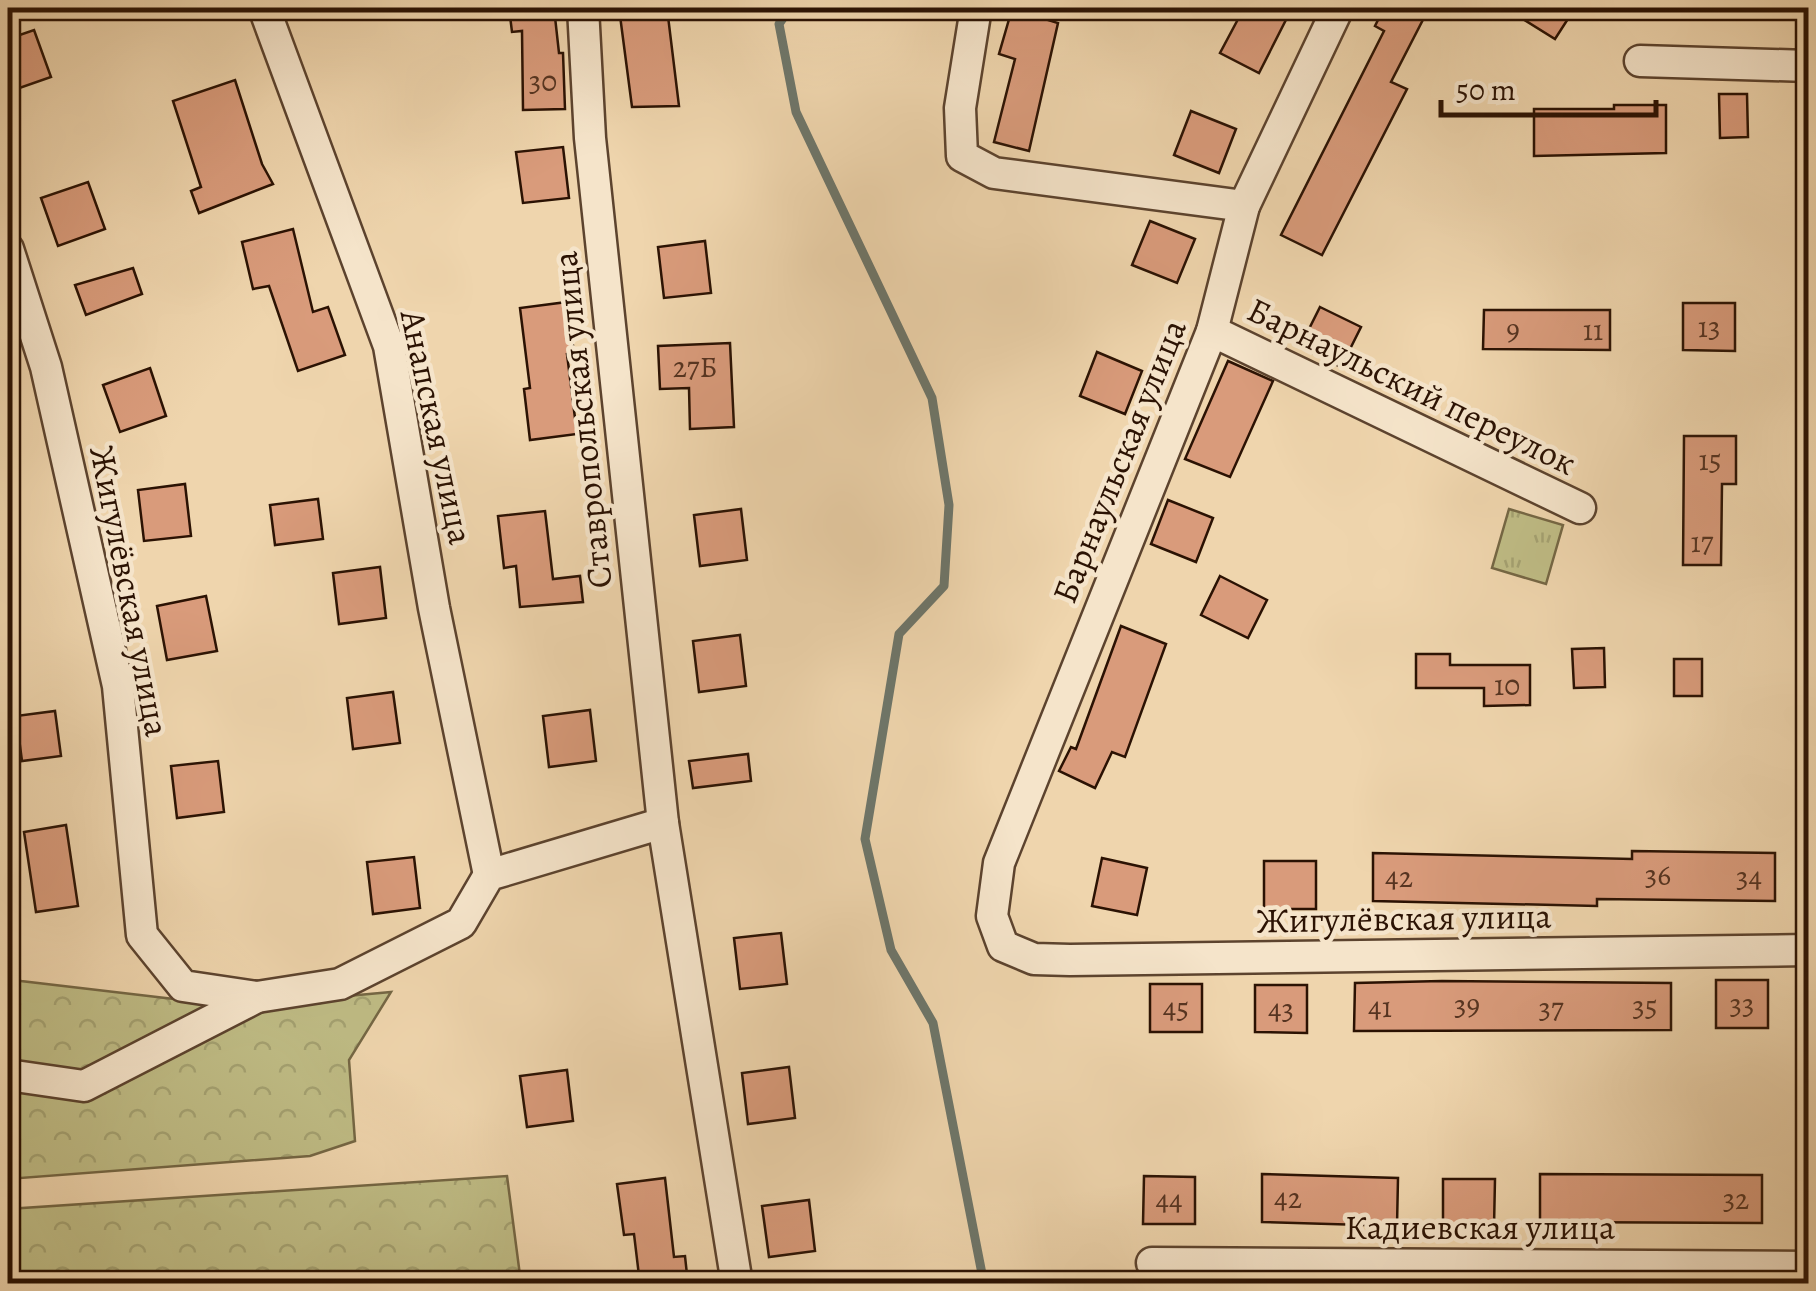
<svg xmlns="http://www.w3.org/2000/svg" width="1816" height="1291" viewBox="0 0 1816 1291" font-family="Alegreya,serif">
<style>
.grass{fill:url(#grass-tufts);stroke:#756744;stroke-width:2.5}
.forest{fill:url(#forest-crowns);stroke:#756744;stroke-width:2.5}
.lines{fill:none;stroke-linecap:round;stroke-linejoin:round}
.stream{stroke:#6e766a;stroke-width:9}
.building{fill:#d99b7b;stroke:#2b1203;stroke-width:2.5}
.minor-casing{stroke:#5c432e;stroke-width:35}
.minor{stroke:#f5e4ca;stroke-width:30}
.labels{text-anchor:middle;stroke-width:9;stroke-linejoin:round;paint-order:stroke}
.number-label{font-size:30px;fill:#563421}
.street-label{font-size:35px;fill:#2b1203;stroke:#f5e4ca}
</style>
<defs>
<pattern id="grass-tufts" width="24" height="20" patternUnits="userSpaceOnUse" patternTransform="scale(2.5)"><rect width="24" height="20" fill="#bfbc85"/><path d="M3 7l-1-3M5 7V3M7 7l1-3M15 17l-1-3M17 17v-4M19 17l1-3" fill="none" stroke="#a4a171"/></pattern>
<pattern id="forest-crowns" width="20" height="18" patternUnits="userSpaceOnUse" patternTransform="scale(2.5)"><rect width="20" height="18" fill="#bfbc85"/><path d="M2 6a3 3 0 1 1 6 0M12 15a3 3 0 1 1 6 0" fill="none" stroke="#a4a171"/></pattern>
</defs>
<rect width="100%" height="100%" fill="#efd5ad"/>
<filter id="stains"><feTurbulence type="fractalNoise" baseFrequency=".002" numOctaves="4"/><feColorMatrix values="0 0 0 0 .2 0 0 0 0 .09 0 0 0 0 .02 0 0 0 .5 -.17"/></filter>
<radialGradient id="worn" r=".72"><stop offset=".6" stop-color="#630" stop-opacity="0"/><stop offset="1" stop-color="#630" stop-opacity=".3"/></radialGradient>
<!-- grass -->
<path class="grass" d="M1509 509 1563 525 1546 584 1492 568Z"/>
<!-- forest -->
<g class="forest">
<path d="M8 972 21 981 174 999 282 1002 391 992 349 1060 355 1141 310 1156 8 1179Z"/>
<path d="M507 1176 521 1283H8V1209Z"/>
</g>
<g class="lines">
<!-- stream -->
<path class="stream" d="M790 8 779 24 796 112 932 398 949 505 944 586 899 634 865 839 891 950 933 1023 984 1284"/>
</g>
<!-- building -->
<g class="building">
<path d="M509 8H554L559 53H563L565 109 523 110 522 31 512 32Z"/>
<path d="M619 8H667L679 106 632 107Z"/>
<path d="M1244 8H1292L1259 73 1220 53Z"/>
<path d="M1384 8H1429L1391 82 1407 89 1322 255 1281 235 1384 31 1375 26Z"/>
<path d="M1505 8H1575L1555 39Z"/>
<path d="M1012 9 1058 23 1029 151 994 142 1015 59 999 54Z"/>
<path d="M34 30 51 77 8 92V39Z"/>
<path d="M235 80 262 164 273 184 199 213 191 191 201 187 173 101Z"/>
<path d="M1719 94H1747L1748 137 1720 138Z"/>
<path d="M1614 105H1666V153L1534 156V109H1614Z"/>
<path d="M1191 111 1236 129 1219 173 1174 155Z"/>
<path d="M563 147 569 198 523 203 516 152Z"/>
<path d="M88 182 105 229 58 246 41 198Z"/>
<path d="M1150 221 1195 239 1177 283 1132 265Z"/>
<path d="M293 229 313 312 328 307 345 355 298 371 269 286 253 289 242 242Z"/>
<path d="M705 241 711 293 664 298 658 247Z"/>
<path d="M133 268 142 294 86 315 75 285Z"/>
<path d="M567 302 574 353 567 354 577 434 530 440 524 389 530 388 520 308Z"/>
<path d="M1683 303H1735V351L1683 350Z"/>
<path d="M1320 307 1361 327 1341 367 1300 347Z"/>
<path d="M1484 310H1610V350L1483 349Z"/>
<path d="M730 343 734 427 690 429 689 388 660 389 658 346Z"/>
<path d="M1097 352 1142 371 1125 414 1080 396Z"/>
<path d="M1228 361 1273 381 1230 477 1185 459Z"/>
<path d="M150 368 166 416 120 432 103 385Z"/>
<path d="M1684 436H1736V484H1722L1721 565H1683Z"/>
<path d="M185 484 191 536 144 541 138 490Z"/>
<path d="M318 499 323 539 275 545 270 505Z"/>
<path d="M1168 500 1213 518 1196 562 1151 544Z"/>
<path d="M741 509 747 560 700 566 694 515Z"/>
<path d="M545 511 553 579 580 576 583 602 520 607 516 566 504 568 498 516Z"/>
<path d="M380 567 386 618 339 624 333 573Z"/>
<path d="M1220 576 1267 600 1248 638 1201 615Z"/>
<path d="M206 596 217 651 167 660 157 606Z"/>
<path d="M1121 626 1166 644 1125 757 1112 752 1095 788 1059 771 1071 747 1076 749Z"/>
<path d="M740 635 746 686 699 692 693 641Z"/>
<path d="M1604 648 1605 687 1574 688 1572 649Z"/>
<path d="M1416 654H1450V665H1530V705L1484 706V688H1416Z"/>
<rect x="1674" y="659" width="28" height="37"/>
<path d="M393 692 400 743 353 749 347 698Z"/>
<path d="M590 710 596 761 549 767 543 716Z"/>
<path d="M55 711 61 756 22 761 16 716Z"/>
<path d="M748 754 751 781 693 788 689 761Z"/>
<path d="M218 761 224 812 177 818 171 766Z"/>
<path d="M66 825 78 906 36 912 24 832Z"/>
<path d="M1632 851 1775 853V901L1597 899V906L1373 901V853L1632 859Z"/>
<path d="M414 857 420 908 373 914 367 862Z"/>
<path d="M1102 858 1147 868 1137 915 1092 906Z"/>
<rect x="1264" y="861" width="52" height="48"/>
<path d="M781 933 787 984 740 989 734 938Z"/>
<rect x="1716" y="980" width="52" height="48"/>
<path d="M1442 981 1671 983V1030L1354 1031 1355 983Z"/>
<rect x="1150" y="984" width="52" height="48"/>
<path d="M1255 985H1307V1033L1255 1032Z"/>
<path d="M789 1067 795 1118 748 1124 742 1073Z"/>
<path d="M567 1070 573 1121 527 1127 520 1076Z"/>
<path d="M1262 1174 1398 1178 1397 1226 1262 1222Z"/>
<path d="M1540 1174 1762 1175V1223L1540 1222Z"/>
<path d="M1144 1176 1195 1177V1224H1143Z"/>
<path d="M665 1178 674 1257 685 1256 688 1284H640L634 1234 624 1235 617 1184Z"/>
<path d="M1443 1179H1495L1494 1227H1443Z"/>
<path d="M809 1200 815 1251 769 1257 762 1206Z"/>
</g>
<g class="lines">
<!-- minor casing -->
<g class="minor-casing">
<g id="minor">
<path d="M264 8 389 346 434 608 489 875"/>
<path d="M583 8 590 138 663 823 737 1284"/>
<path d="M976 8 960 108 962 156 994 173 1244 206"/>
<path d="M1338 8 1244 206 1212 331 999 863 992 916 1003 946 1034 959 1070 960 1808 950"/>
<path d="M1640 61 1808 66"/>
<path d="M8 249 46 367 118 686 142 935 183 986 257 997 340 984 461 923 489 875 663 823"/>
<path d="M1212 331 1580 508"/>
<path d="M8 1075 84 1086 257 997"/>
<path d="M1152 1263 1808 1267"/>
</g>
</g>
<!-- minor -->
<use href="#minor" class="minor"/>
</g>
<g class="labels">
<!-- number labels -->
<g class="number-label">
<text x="543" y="91">30</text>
<text x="1709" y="337">13</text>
<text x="1513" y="340">9</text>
<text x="1593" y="340">11</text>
<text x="695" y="377">27Б</text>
<text x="1710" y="470">15</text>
<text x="1702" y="552">17</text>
<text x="1507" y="695">10</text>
<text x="1658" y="885">36</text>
<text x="1399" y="887">42</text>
<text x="1749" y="887">34</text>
<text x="1742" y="1014">33</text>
<text x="1467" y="1015">39</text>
<text x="1645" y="1016">35</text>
<text x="1380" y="1017">41</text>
<text x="1176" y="1018">45</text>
<text x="1551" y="1018">37</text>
<text x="1281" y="1019">43</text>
<text x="1288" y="1208">42</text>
<text x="1736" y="1209">32</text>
<text x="1169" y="1210">44</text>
</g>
<!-- street labels -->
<g class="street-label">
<text transform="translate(1412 386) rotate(26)" y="12">Барнаульский переулок</text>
<text transform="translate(582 420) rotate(-96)" y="12">Ставропольская улица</text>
<text transform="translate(437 427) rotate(78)" y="12">Анапская улица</text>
<text transform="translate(1119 461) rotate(-68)" y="12">Барнаульская улица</text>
<text transform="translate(130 591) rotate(79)" y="12">Жигулёвская улица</text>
<text transform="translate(1404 918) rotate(-1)" y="12">Жигулёвская улица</text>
<text x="1480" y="1239">Кадиевская улица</text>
</g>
</g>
<!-- margin -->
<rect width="1816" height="1291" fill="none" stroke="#efd5ad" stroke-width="40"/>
<rect x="10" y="10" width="1796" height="1271" fill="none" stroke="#2b1203" stroke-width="5"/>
<rect x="20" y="20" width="1776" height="1251" fill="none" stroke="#2b1203" stroke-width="2.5"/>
<!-- scale -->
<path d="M1441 100v15h215v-15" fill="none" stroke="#2b1203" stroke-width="5"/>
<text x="1456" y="100" font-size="30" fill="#2b1203" stroke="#f5e4ca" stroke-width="8" paint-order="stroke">50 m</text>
<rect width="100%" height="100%" filter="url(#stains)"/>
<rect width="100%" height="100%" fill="url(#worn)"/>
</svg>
